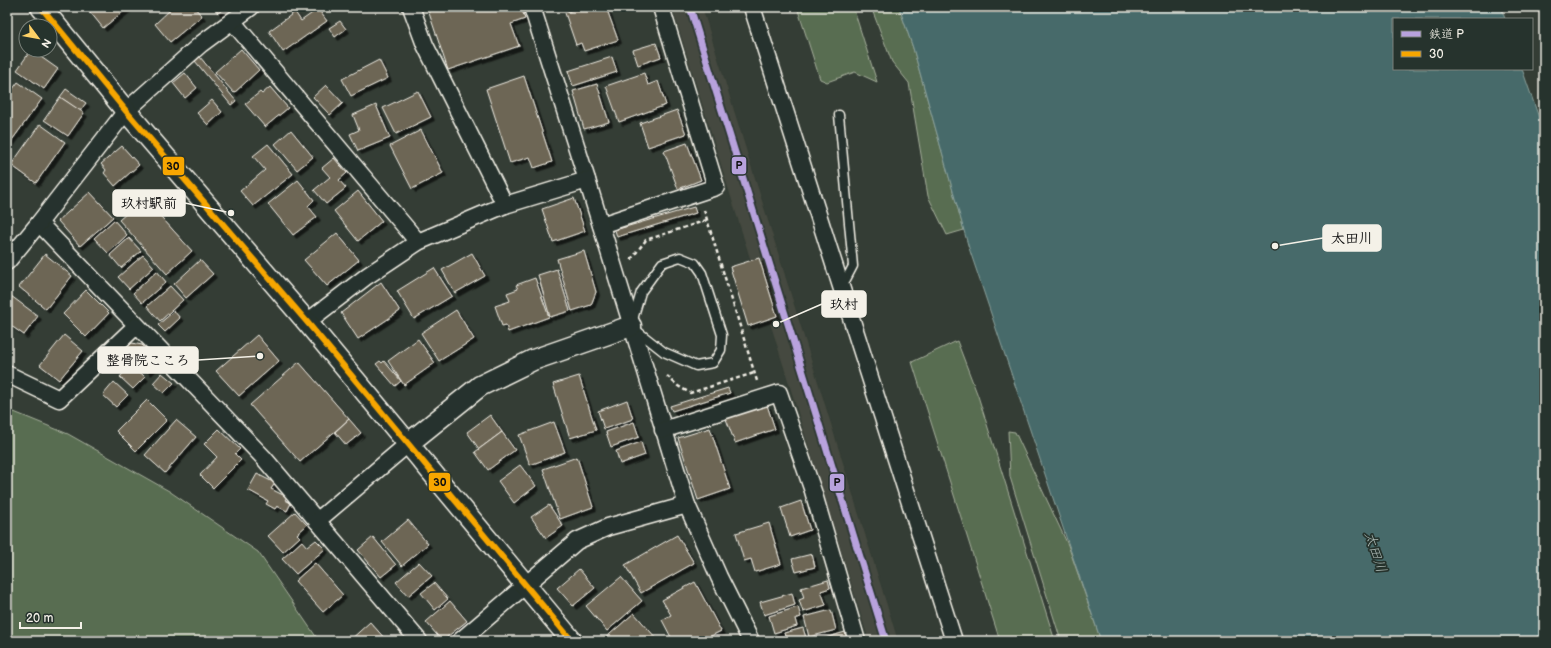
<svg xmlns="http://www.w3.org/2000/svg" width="1551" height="648" viewBox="0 0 1551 648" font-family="'Balsamiq Sans','Klee One',sans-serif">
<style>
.built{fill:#45493f}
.green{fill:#586d51;stroke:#a6af9c}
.water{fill:#466b6a;stroke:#8ca19c}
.building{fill:#6d6655;stroke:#f4f1e8;filter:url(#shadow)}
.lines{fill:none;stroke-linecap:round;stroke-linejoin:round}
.service-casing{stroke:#f4f1e8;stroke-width:11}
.minor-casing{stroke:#f4f1e8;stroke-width:19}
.tertiary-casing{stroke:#f4f1e8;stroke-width:23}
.path{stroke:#f4f1e8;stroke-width:2.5;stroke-dasharray:4 3;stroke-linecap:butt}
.service{stroke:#26332d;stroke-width:8}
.minor{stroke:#26332d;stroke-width:16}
.tertiary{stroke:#26332d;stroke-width:20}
.bus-1-casing{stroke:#26332d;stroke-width:9}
.bus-1{stroke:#f7a600;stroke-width:6}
.rail-1-casing{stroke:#26332d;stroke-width:10}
.rail-1{stroke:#b8a2dd;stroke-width:7}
.labels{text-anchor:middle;stroke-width:3.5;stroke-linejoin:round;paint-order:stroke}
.water-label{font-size:14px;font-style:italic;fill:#aebbb6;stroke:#26332d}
.leader{fill:none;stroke:#f4f1e8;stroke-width:1.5}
.callout-dot{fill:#f4f1e8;stroke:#26332d;stroke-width:1.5}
.callout{fill:#f4f1e8;stroke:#f4f1e8;stroke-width:1.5}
.callout-label{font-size:14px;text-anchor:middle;font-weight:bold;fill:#111}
.line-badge{stroke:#26332d;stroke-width:1.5}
.pale-badge-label{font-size:11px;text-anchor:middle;font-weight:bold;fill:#111}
</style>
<defs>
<filter id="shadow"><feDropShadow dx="3.5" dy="3.5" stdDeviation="0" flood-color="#0009"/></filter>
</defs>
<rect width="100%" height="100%" fill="#343d35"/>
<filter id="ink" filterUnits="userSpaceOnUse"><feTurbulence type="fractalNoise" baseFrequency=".025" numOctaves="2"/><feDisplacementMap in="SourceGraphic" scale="8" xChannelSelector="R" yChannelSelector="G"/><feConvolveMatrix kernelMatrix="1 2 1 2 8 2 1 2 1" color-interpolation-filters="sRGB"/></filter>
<g filter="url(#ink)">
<!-- built -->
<path class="built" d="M672 7H702L898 641H869Z"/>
<!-- green -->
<g class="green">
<path d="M797 7H853L877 82 855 72 827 82 820 79Z"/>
<path d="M871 7H899L913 48 964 230 947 235 928 196 909 83 892 62Z"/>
<path d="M957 341 978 396 1055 641H1000L912 362Z"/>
<path d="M14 412 68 434 169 491 258 552 319 641H7V414Z"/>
<path d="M1008 431 1015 432 1068 545 1101 641H1061L1010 477Z"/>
</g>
<!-- water -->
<path class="water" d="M899 7H1501L1505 19H1394V69H1522L1544 132V641H1101L968 245 913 48Z"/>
<!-- building -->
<g class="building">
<path d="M86 7H129L103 28Z"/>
<path d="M168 7H194L202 16 170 42 155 24 170 10Z"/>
<path d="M214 7H226L218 13Z"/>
<path d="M427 7H521L525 19 511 24 519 46 448 70Z"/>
<path d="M580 7H606L618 40 584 51 581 43 576 45 565 13Z"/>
<path d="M318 9 327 21 283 52 269 31 295 12 301 21Z"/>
<path d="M340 21 346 29 335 37 329 28Z"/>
<path d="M656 43 661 57 638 65 633 50Z"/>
<path d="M241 49 259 70 234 93 215 72Z"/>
<path d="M31 50 58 69 44 89 17 70Z"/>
<path d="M200 57 236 101 231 105 195 61Z"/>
<path d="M612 57 617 72 573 86 568 71Z"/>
<path d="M379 60 388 78 351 96 342 79Z"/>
<path d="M185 73 197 88 185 98 173 83Z"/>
<path d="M644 73 648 85 658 81 666 105 619 122 606 86Z"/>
<path d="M524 76 552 162 534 168 530 157 510 163 486 89Z"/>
<path d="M18 82 42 99 7 147V97Z"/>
<path d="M597 84 609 122 584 129 573 91Z"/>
<path d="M326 85 343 103 330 115 313 97Z"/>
<path d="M270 87 288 108 265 127 245 104 260 92 262 94Z"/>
<path d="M66 89 86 103 80 111 60 97Z"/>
<path d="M418 91 431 117 396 134 383 108Z"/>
<path d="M60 97 84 113 68 136 44 120Z"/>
<path d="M212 100 222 112 208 125 197 113Z"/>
<path d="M376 105 390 138 358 151 350 134 359 130 353 115Z"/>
<path d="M677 110 686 134 648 147 640 123Z"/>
<path d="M40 124 65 142 36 183 11 165Z"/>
<path d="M291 130 313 157 297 170 275 144Z"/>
<path d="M421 130 443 173 412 189 390 146Z"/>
<path d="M687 143 701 180 678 189 664 151Z"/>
<path d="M268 144 293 174 253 206 240 191 265 170 253 156Z"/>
<path d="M122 146 139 165 115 186 104 173 106 170 101 164Z"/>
<path d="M334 158 347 173 339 180 346 188 326 204 314 190 330 177 322 168Z"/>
<path d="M298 180 314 200 308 206 317 217 293 235 268 204Z"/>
<path d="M358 191 382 221 358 241 334 211Z"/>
<path d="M90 192 113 217 80 246 58 221Z"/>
<path d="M144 198 192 251 167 274 119 220Z"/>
<path d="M574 198 585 231 553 242 542 209Z"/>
<path d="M694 207 696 213 617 237 615 230Z"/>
<path d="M114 220 127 235 108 253 94 238Z"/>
<path d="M337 233 359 260 327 286 304 260Z"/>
<path d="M129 238 141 251 121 268 110 255Z"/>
<path d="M584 251 596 292 591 305 572 311 557 259Z"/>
<path d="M472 253 485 276 455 293 442 270Z"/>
<path d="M45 254 72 276 46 309 19 287Z"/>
<path d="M143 255 154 267 129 289 118 277Z"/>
<path d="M759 258 777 316 748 326 730 267Z"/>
<path d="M200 260 213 274 186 298 174 284Z"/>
<path d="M434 268 452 296 414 319 397 291Z"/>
<path d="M557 269 570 311 550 317 538 275Z"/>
<path d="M157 271 166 282 142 303 133 293Z"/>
<path d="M535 278 549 317 508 332 506 325 502 326 495 306 510 301 507 293 518 289 516 285Z"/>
<path d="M381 282 400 311 358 339 341 313Z"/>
<path d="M170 286 183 300 160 321 147 306Z"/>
<path d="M86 290 109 313 86 337 63 314Z"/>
<path d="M7 293 38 316 24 335 7 323Z"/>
<path d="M456 310 474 339 439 361 421 333Z"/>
<path d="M174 311 180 318 165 332 158 325Z"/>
<path d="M64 335 83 351 59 380 40 365Z"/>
<path d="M257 335 279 361 239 396 216 371Z"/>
<path d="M418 339 435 363 404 385 388 361Z"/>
<path d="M132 343 142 345 159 361 148 372 125 350Z"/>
<path d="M121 354 145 377 133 389 120 377 125 371 114 361Z"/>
<path d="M380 361 382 363 384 361 401 381 395 386 376 364Z"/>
<path d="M299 362 349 419 300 462 250 405Z"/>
<path d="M162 373 174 383 164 393 153 383Z"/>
<path d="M579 376 596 430 570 438 553 384Z"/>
<path d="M114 382 128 395 116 407 103 395Z"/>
<path d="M728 388 730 393 672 411 670 406Z"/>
<path d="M147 400 167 420 136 451 116 431Z"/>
<path d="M627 400 633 419 604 429 598 411Z"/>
<path d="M767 405 775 429 735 443 726 419Z"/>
<path d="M490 415 502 432 479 449 467 432Z"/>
<path d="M349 419 361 433 346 445 335 432Z"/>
<path d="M176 420 196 437 165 473 145 455Z"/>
<path d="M554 422 565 452 530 465 519 435Z"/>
<path d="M634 422 639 437 611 447 606 432Z"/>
<path d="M710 428 730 489 698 500 678 438Z"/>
<path d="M219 429 240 449 235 454 241 460 213 488 200 475 217 457 204 444Z"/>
<path d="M502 432 515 450 488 470 475 452Z"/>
<path d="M641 442 645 455 620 464 616 451Z"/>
<path d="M577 457 593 507 560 519 543 469Z"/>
<path d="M520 465 536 486 514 503 498 481Z"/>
<path d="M257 474 275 483 271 489 287 497 285 500 291 503 287 511 277 506 275 509 266 504 268 501 248 490Z"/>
<path d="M801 501 810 530 790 537 781 508Z"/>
<path d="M549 505 563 526 546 538 531 517Z"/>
<path d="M295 512 307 525 297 534 300 537 283 552 268 536Z"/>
<path d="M408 520 428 544 402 566 382 542Z"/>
<path d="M769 523 781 564 755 572 751 559 744 561 736 533Z"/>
<path d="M677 535 694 563 641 593 625 565Z"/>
<path d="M373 537 396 565 381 577 358 550Z"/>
<path d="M316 540 325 549 296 574 282 559 302 541 307 547Z"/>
<path d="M812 554 815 567 796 572 792 559Z"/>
<path d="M419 562 432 576 408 596 396 582Z"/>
<path d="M315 563 343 595 323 612 295 581Z"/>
<path d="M579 569 595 588 573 606 557 588Z"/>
<path d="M621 577 642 601 607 631 586 606Z"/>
<path d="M828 580 830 588 821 591 826 605 803 612 799 600 804 598 801 588Z"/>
<path d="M695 582 721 631 701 641H673L662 620 671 615 662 600Z"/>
<path d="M434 583 448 599 435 610 421 593Z"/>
<path d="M792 593 795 605 764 615 760 602Z"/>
<path d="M450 601 467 621 442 641 426 622Z"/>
<path d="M798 607 801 617 795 619 797 626 774 633 769 616Z"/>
<path d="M831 610 836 630 809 637 804 617Z"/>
<path d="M634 613 656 638 652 641H602Z"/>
<path d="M370 622 387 641H349Z"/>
<path d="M803 628 807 641H779L786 639 784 633Z"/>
<path d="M845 632 848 641H816Z"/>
</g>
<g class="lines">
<!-- service casing -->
<g class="service-casing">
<g id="service">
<path d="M839 115 853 266 842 287"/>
<path d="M680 257 695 263 702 273 722 335 721 350 713 363 696 366 664 352 631 326 641 292 662 263Z"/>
</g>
</g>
<!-- minor casing -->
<g class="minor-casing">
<g id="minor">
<path d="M411 7 425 45 505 205"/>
<path d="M532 7 587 180"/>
<path d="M752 7 954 641"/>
<path d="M232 21 418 242"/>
<path d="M39 223 263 457 419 641"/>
<path d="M601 225 716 187 661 7"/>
<path d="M7 262 39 223 126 111 201 44 251 7"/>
<path d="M307 322 367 276 418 242 505 205 587 180 687 505 719 577 751 641"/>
<path d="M7 374 59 399 136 326"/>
<path d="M663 430 779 393 813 491 857 641"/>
<path d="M317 521 409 443"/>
<path d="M460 641 577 541 608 527 687 505"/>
</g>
</g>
<!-- tertiary casing -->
<g class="tertiary-casing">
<g id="tertiary">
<path d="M41 7 126 111 307 322 572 641"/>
<path d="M409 443 480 386 533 360 631 326"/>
</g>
</g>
<!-- path -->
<g class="path">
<path d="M704 210 757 381"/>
<path d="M632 260V258L646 240 707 220"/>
<path d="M667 376 678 386 690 393 754 373"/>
</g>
<!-- service -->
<use href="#service" class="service"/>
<!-- minor -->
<use href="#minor" class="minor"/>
<!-- tertiary -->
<use href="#tertiary" class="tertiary"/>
<!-- bus-1 casing -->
<g class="bus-1-casing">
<path id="bus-1" d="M41 7 126 111 307 322 572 641"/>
</g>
<!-- bus-1 -->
<use href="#bus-1" class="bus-1"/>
<!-- rail-1 casing -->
<g class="rail-1-casing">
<path id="rail-1" d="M690 7 886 641"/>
</g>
<!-- rail-1 -->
<use href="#rail-1" class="rail-1"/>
</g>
</g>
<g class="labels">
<!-- water labels -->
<g class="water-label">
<text transform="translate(1376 552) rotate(72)" y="5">太田川</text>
</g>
</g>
<!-- callouts -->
<path class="leader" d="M231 213L185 203M1275 246L1323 238M776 324L822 304M260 356L198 360"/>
<g class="callout-dot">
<circle cx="231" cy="213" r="4"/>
<circle cx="1275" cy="246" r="4"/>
<circle cx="776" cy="324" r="4"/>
<circle cx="260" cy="356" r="4"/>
</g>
<g class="callout">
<rect x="113" y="190" width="72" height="26" rx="4"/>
<rect x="1323" y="225" width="58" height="26" rx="4"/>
<rect x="822" y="291" width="44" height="26" rx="4"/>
<rect x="98" y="347" width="100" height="26" rx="4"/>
</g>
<g class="callout-label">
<text x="149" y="208">玖村駅前</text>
<text x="1352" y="243">太田川</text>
<text x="844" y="309">玖村</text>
<text x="148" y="365">整骨院こころ</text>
</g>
<g class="line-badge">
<rect x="731" y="156" width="16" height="19" rx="4" fill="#b8a2dd"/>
<rect x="162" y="156" width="23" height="20" rx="4" fill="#f7a600"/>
<rect x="428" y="472" width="23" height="20" rx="4" fill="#f7a600"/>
<rect x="829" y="473" width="16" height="19" rx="4" fill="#b8a2dd"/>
</g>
<g class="pale-badge-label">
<text x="739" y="169">P</text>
<text x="173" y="170">30</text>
<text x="440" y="486">30</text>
<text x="837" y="486">P</text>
</g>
<!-- margin -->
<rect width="1551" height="648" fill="none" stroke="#26332d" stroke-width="24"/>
<rect x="12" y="12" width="1527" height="624" fill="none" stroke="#f4f1e8" stroke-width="1.5" filter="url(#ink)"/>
<!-- legend -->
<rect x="1393" y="18" width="140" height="52" fill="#26332d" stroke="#787f78"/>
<rect x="1401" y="31" width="20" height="6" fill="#b8a2dd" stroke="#787f78"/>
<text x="1429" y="38" font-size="12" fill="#f4f1e8">鉄道 P</text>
<rect x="1401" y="51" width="20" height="6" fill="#f7a600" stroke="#787f78"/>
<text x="1429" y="58" font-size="12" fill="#f4f1e8">30</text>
<!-- north arrow -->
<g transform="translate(38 38) rotate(122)"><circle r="19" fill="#26332d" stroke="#787f78"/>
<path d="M0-3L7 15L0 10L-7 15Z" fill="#ffd166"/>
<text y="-6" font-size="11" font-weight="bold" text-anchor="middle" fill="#f4f1e8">N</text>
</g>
<!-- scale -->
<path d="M20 622v6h61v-6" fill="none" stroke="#f4f1e8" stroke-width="2"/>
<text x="26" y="622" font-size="12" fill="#f4f1e8" stroke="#26332d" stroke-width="3" paint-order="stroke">20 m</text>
</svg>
